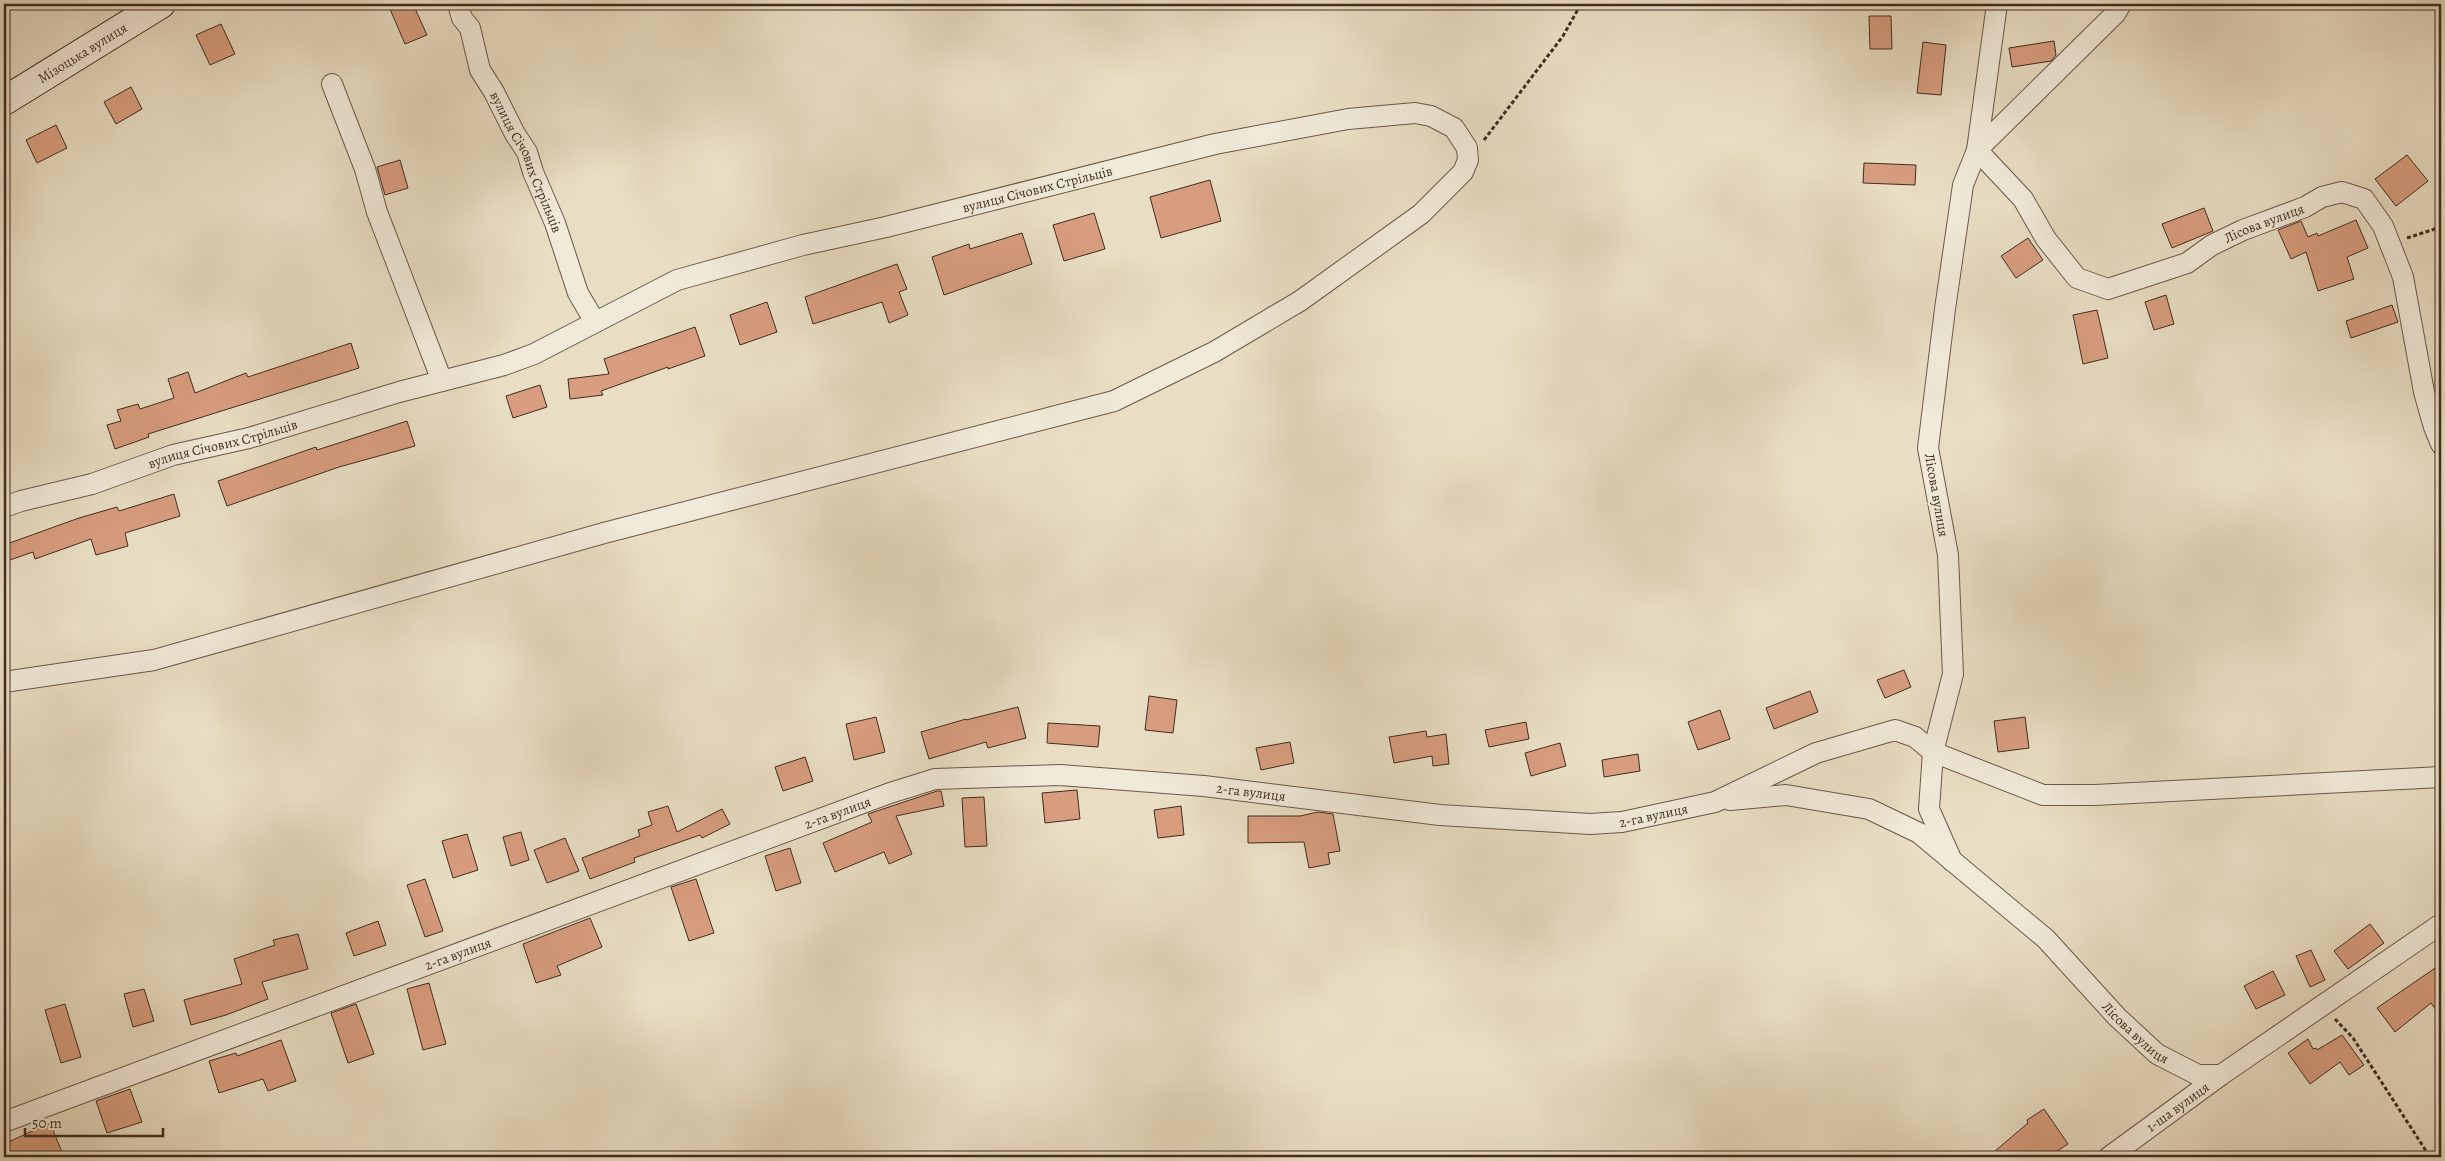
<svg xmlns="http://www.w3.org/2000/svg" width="2445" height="1161" viewBox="0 0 2445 1161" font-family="Alegreya,serif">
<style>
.building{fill:#d89d7f;stroke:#412c1f}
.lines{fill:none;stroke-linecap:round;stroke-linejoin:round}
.minor-casing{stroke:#6b5848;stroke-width:22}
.secondary-casing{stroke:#412c1f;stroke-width:30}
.path{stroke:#412c1f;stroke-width:3;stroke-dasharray:4 2.5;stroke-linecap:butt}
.minor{stroke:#f1ead9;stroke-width:20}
.secondary{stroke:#f1ead9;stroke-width:28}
.labels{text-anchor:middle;stroke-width:5;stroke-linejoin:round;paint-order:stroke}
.street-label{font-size:14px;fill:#412c1f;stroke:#f1ead9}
</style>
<rect width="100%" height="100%" fill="#e9dec4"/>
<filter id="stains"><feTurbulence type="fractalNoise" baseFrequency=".004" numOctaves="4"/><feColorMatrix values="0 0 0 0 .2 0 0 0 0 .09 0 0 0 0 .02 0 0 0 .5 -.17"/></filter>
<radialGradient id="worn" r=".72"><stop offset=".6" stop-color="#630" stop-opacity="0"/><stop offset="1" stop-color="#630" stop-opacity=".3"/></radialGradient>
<!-- building -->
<g class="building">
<path d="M403 4H413L427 35 405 44 390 9Z"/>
<path d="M1869 16H1891L1892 49H1870Z"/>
<path d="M221 24 235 54 210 65 196 35Z"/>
<path d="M2054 41 2056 55 2051 61 2012 67 2009 48Z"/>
<path d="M1923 42 1946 45 1941 95 1917 93Z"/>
<path d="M131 87 142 109 116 124 104 102Z"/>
<path d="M56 125 67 148 37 163 26 140Z"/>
<path d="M2407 155 2428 181 2396 206 2375 179Z"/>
<path d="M400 160 408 188 385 195 377 167Z"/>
<path d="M1864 163 1916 165 1915 185 1863 183Z"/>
<path d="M1210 180 1221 221 1161 238 1150 197Z"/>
<path d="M2204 208 2213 231 2172 248 2162 224Z"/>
<path d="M1094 213 1105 249 1064 261 1053 225Z"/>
<path d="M2356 220 2368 248 2347 257 2354 279 2318 291 2306 252 2291 259 2278 230 2301 221 2308 237 2317 233 2318 236Z"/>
<path d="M1022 233 1032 264 944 295 932 257 969 244 970 249Z"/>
<path d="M2028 238 2043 260 2016 278 2001 256Z"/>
<path d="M897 264 907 289 899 292 908 315 889 323 882 302 813 324 805 297Z"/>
<path d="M2166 295 2174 324 2154 330 2145 302Z"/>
<path d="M767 302 777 332 740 345 730 315Z"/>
<path d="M2392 305 2398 322 2351 338 2346 321Z"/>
<path d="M2097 310 2108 358 2083 364 2073 315Z"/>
<path d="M695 327 705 356 668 369V367L601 391 603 395 570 399 568 379 609 374 604 359Z"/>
<path d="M351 343 359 368 148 434 149 437 115 449 107 425 121 421 117 410 138 404 140 409 174 398 168 379 188 372 195 393 246 373 248 377Z"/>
<path d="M540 385 547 407 513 418 506 396Z"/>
<path d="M407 421 415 446 339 467 227 506 218 481 316 447 317 450Z"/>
<path d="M174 494 180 516 125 533 128 546 96 555 91 539 35 559 33 552 4 562V545L79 518 117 507 119 511Z"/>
<path d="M1904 670 1911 687 1885 698 1877 680Z"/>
<path d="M1810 691 1818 712 1774 729 1766 708Z"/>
<path d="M1149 696 1177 700 1173 733 1145 730Z"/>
<path d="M1018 707 1026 738 988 748 986 742 929 759 921 732 966 719V720Z"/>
<path d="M1720 710 1730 739 1698 750 1688 722Z"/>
<path d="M876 717 885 752 854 760 846 724Z"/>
<path d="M2025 717 2029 748 1998 752 1994 721Z"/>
<path d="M1526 722 1529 739 1489 747 1485 730Z"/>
<path d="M1048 723 1100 726 1098 747 1047 743Z"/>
<path d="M1426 731 1427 737 1446 734 1449 764 1433 766 1432 756 1394 763 1389 737Z"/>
<path d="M1290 742 1294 763 1261 770 1256 748Z"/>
<path d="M1560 743 1566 766 1531 776 1525 753Z"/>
<path d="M1638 754 1640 771 1604 777 1602 760Z"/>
<path d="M805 757 813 781 783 791 775 767Z"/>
<path d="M1077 790 1080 819 1045 823 1042 793Z"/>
<path d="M937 791H941L944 806 896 816 912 854 889 864 884 852 835 872 823 843 872 822 868 814Z"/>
<path d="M984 797 987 846 965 847 962 798Z"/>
<path d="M668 806 677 832 722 809 730 824 702 838 700 835 634 858 635 862 590 879 582 858 640 836 638 830 652 825 648 812Z"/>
<path d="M1181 806 1184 835 1158 838 1154 810Z"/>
<path d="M1318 812 1333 814 1340 851 1328 853 1330 864 1309 868 1304 842 1248 843V816H1300Z"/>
<path d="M521 832 529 860 511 866 503 837Z"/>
<path d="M467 834 478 870 453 878 442 841Z"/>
<path d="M565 838 579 871 547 883 534 850Z"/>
<path d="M790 848 801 883 776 891 765 856Z"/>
<path d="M425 879 443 931 425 937 407 885Z"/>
<path d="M696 879 714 933 689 941 671 887Z"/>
<path d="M590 918 602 947 557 966 561 975 536 983 523 944Z"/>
<path d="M378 921 386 945 354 956 346 933Z"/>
<path d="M2370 924 2384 943 2348 969 2334 951Z"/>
<path d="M298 934 308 969 262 982 268 999 226 1015 191 1025 184 1000 242 984 234 959 275 945 273 940Z"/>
<path d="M2311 950 2325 980 2310 987 2296 956Z"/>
<path d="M2441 964V1017L2431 1003 2395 1032 2377 1008Z"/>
<path d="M2273 971 2285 995 2256 1009 2244 986Z"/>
<path d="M429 983 446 1044 423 1050 407 989Z"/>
<path d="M144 989 154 1021 133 1027 124 994Z"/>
<path d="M65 1004 81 1057 61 1063 45 1010Z"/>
<path d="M356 1004 374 1054 348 1063 331 1013Z"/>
<path d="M2342 1035 2364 1065 2349 1075 2340 1062 2310 1084 2288 1053 2308 1039 2313 1049 2316 1048 2317 1050Z"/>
<path d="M281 1040 296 1081 268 1091 263 1079 219 1093 209 1061 236 1053 237 1056Z"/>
<path d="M130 1089 142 1122 107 1133 96 1101Z"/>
<path d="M2044 1109 2068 1144 2048 1157H1988L2028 1123 2027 1120Z"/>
<path d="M50 1123 62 1152 51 1157H4V1144Z"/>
</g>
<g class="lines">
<!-- minor casing -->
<g class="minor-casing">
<g id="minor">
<path id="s1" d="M458 4 462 18 470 28 480 70 494 92 515 134 527 152 533 172 555 223 578 293 595 322"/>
<path id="s2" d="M2121 4 2115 14 1977 150 2023 199 2046 239 2077 278 2108 289 2187 263 2212 245 2243 230 2305 207 2322 197 2342 192 2364 199 2383 226 2403 277 2424 392 2434 427 2441 444"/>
<path d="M332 84 365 169 377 212 442 381"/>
<path id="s3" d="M4 507 21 501 92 484 173 455 249 438 399 392 504 365 534 354 677 280 803 245 886 227 1215 144 1348 119 1415 113 1431 116 1454 128 1467 148 1468 160 1463 172 1421 214 1300 301 1214 352 1114 401 604 533 154 660 4 682"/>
<path id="s4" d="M1730 800 1786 795 1869 809 1919 833 2046 939 2117 1017 2157 1054 2198 1075H2221"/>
<path d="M1952 861 1929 809 1933 752 1953 674 1948 555 1928 448 1945 309 1963 185 1977 150 1997 4"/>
<path id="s5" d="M4 1122 890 793 935 779 1060 775 1204 786 1440 815 1590 824 1622 822 1715 802 1816 753 1895 730 1915 737 1933 752 2043 795H2095L2441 777"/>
<path id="s6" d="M2109 1157 2221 1075 2441 924"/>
</g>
</g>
<!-- secondary casing -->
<g class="secondary-casing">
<g id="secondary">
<path id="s7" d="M4 101 161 4"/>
</g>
</g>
<!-- path -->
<g class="path">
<path d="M1484 140 1563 36 1581 4"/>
<path d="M2407 238 2441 227"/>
<path d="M2335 1019 2353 1038 2430 1157"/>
</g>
<!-- minor -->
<use href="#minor" class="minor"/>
<!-- secondary -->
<use href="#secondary" class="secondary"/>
</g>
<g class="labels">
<!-- street labels -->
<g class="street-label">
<text dy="5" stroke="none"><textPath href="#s7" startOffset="92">Мізоцька вулиця</textPath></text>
<text dy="5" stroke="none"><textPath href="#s1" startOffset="174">вулиця Січових Стрільців</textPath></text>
<text dy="5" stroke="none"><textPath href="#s3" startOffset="1085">вулиця Січових Стрільців</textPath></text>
<text dy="5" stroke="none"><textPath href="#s2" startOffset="572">Лісова вулиця</textPath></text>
<text dy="5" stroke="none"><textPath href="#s3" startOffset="228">вулиця Січових Стрільців</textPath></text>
<text transform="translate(1937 495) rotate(80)" y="5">Лісова вулиця</text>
<text dy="5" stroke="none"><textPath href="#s5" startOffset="1309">2-га вулиця</textPath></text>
<text dy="5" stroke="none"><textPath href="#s5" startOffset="889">2-га вулиця</textPath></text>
<text dy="5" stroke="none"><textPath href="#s5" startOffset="1714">2-га вулиця</textPath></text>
<text dy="5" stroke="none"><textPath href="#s5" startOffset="484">2-га вулиця</textPath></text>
<text dy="5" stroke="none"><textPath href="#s4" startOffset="491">Лісова вулиця</textPath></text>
<text dy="5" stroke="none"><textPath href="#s6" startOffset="85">1-ша вулиця</textPath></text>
</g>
</g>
<!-- margin -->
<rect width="2445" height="1161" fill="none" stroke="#e9dec4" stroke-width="20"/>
<rect x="5" y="5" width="2435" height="1151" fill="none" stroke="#412c1f" stroke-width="2.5"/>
<rect x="10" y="10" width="2425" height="1141" fill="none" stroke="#412c1f"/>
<!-- scale -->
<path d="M25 1128v8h138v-8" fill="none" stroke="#412c1f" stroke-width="2.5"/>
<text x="32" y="1128" font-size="15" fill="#412c1f" stroke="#f1ead9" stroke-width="4" paint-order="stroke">50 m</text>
<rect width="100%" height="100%" filter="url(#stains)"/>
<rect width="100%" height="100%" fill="url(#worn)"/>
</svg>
